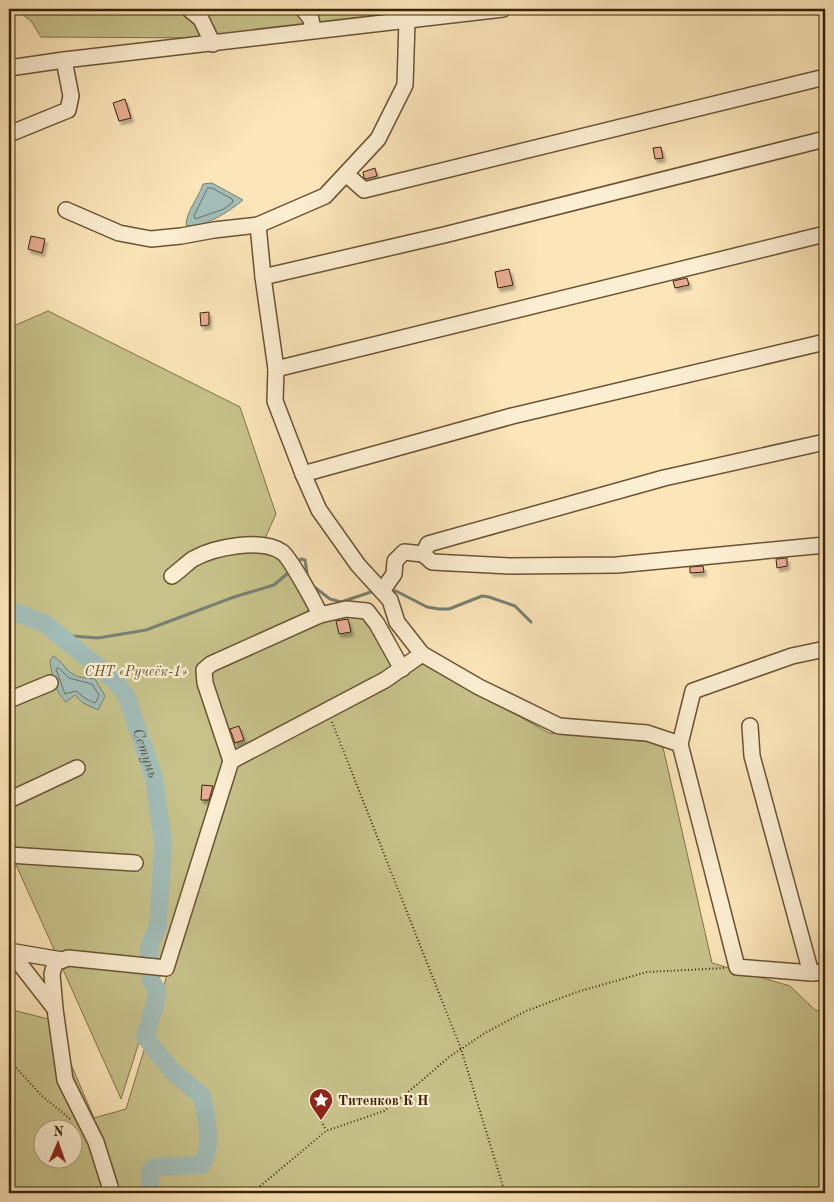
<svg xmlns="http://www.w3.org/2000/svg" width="834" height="1202" viewBox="0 0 834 1202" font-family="'Old Standard TT',serif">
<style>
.green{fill:#c7c28a;stroke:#807349;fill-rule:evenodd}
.water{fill:#a2bdb8;stroke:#788072}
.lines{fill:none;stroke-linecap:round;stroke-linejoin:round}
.shore{stroke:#6d7060;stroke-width:1}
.stream{stroke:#788072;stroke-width:3}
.river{stroke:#a2bdb8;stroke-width:18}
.building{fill:#e7ac93;stroke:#382408;filter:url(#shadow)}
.minor-casing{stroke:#695434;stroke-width:18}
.path{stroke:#382408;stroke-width:2;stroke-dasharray:1 2.5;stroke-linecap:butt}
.minor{stroke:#fceed2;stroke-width:15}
.labels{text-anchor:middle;stroke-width:4.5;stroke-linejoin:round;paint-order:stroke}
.park-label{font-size:14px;font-style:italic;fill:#63532f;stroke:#fceed2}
.poi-label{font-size:14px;font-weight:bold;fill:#382408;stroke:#fceed2;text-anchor:start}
.water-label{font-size:15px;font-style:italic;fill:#58523d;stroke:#fceed2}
</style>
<defs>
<filter id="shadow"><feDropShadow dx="2.5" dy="4" stdDeviation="1" flood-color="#0004"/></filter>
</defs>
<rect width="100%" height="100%" fill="#fbe5b9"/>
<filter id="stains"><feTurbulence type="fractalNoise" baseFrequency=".004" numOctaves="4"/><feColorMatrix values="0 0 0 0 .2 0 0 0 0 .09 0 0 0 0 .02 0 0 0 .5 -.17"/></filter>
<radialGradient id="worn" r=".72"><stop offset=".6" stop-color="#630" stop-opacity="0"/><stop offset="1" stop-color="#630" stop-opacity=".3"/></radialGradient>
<!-- green -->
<g class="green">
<path d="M15 9H466L216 38 41 37 31 21Z"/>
<path d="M48 311 240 407 276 514 266 536 319 622 349 613 366 618 399 669 229 759 121 1099 9 849V328Z"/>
<path d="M424 663 549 733 662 743 712 963 790 986 815 1010 825 1012V1193H9V1009L52 1020 94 1118 126 1109 232 763ZM42 1130H72V1160H42Z"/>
</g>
<!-- water -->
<g class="water">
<path d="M212 183 243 200C230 211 203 229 186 225 186 212 199 197 203 184Z"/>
<path d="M53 656C61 660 64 668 71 673 78 678 87 678 95 679L105 696 98 710 83 703 75 695 66 702C55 691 52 677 50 661Z"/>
</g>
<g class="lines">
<!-- shore -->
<g class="shore">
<path d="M208 188H212L232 199 233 202 224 209 195 219 194 216Z"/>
<path d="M59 668 69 678 92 684 99 695 96 702 94 703 86 699 76 691 65 694 56 669Z"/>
</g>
<!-- stream -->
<g class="stream">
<path d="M297 563 301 559 305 560 308 579"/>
<path d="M313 586 330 599 341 602 371 592"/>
<path d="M391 593 396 591 427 607 439 609H449L482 596 489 597 515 606 531 622"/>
<path d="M59 635 98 638 146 630 234 597 274 585 288 573"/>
</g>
<!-- river -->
<g class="river">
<path id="s1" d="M9 610 44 623 114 680 127 697 154 778 163 842 158 926 149 947V957"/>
<path d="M150 978 157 991 156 1001 145 1037 172 1071 202 1096C206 1116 214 1149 201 1165L153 1167 150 1172V1193"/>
</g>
</g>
<!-- building -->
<g class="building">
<path d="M125 99 131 118 119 121 113 103Z"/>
<path d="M661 147 663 158 655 159 653 148Z"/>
<path d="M375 168 377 176 366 179 364 178 363 172Z"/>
<path d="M31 236 45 239 42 253 28 249Z"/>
<path d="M509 269 513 285 498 288 495 272Z"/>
<path d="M687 278 689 285 675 288 673 281Z"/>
<path d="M209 312V325L201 326 200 313Z"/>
<path d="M787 558V566L777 568 776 559Z"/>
<path d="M703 566 704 572 690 573V567Z"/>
<path d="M348 619 351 632 339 634 336 621Z"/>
<path d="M239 726 244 740 235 743 230 729Z"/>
<path d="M202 785 213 786 209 800H201Z"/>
</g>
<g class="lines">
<!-- minor casing -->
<g class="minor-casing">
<g id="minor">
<path d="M189 9 201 19 213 44"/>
<path d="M303 9 311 19 313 30"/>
<path d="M9 68 64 60 503 9"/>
<path d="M9 134 68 110 71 96 64 60"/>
<path d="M346 174 364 190 825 77"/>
<path d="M66 210 119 233 151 239 181 236 214 230 258 225 325 196 378 139 405 85 407 21"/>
<path d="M258 225 263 277 276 369 275 401 303 474 319 510 358 565 390 600 397 622 422 654 479 687 559 726 647 733 680 744"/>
<path d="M263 277 444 235 825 139"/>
<path d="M276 369 825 234"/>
<path d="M825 442 664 478 428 544 423 554 432 562 510 566 617 565 825 545"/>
<path d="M303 474 512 416 825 342"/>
<path d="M172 576C179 571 186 564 193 559 214 547 261 538 282 552 289 556 316 605 320 615"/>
<path d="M382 591 394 574 395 561 404 552 423 554"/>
<path d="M825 649 792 656 693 691 680 744 737 967 811 973 825 972"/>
<path d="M9 700 50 683"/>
<path d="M750 726 752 756 811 973"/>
<path d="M231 761 205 683 204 670 211 664 320 615 346 609 367 611 377 624 402 669"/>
<path d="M9 800 77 768"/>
<path d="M9 855 135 863"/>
<path d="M9 950 55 1009"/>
<path d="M9 951 62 960"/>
<path d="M112 1193 96 1142 65 1080 55 1009 52 974 55 963 68 958 166 968 231 761 385 680 422 654"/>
</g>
</g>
<!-- path -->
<g class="path">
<path d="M332 722 461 1049 505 1193"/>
<path d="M9 1060 41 1095 70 1119"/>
<path d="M321 1121 326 1130"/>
<path d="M252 1193 326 1131 384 1111 419 1083 449 1057 485 1033 526 1011 577 992 647 972 725 968"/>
</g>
<!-- minor -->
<use href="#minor" class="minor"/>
</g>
<!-- icons -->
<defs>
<g id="sight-pin" transform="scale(1.25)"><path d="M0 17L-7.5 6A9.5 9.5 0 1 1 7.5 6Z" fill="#8f2418" stroke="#fceed2"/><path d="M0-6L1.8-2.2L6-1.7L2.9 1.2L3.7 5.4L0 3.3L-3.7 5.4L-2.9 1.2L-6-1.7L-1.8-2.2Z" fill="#fff"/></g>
</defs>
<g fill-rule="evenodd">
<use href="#sight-pin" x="321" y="1100"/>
</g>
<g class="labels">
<!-- park labels -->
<g class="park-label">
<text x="136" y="676">СНТ «Ручеёк-1»</text>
</g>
<!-- poi labels -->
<g class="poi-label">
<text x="338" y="1105">Титенков К Н</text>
</g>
<!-- water labels -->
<g class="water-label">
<text dy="5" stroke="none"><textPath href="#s1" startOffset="208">Сетунь</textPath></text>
</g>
</g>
<!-- margin -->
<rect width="834" height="1202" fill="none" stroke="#fbe5b9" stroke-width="30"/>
<rect x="10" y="10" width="814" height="1182" fill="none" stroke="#382408" stroke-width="2.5"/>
<rect x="15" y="15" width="804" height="1172" fill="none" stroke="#382408"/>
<!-- north arrow -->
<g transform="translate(58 1144) rotate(2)"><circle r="24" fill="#fceed2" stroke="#ae9d81"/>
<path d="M0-4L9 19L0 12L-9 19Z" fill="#8f2418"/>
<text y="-8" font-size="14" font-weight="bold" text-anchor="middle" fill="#382408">N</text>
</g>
<rect width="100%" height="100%" filter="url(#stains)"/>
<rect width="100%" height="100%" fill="url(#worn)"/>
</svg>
